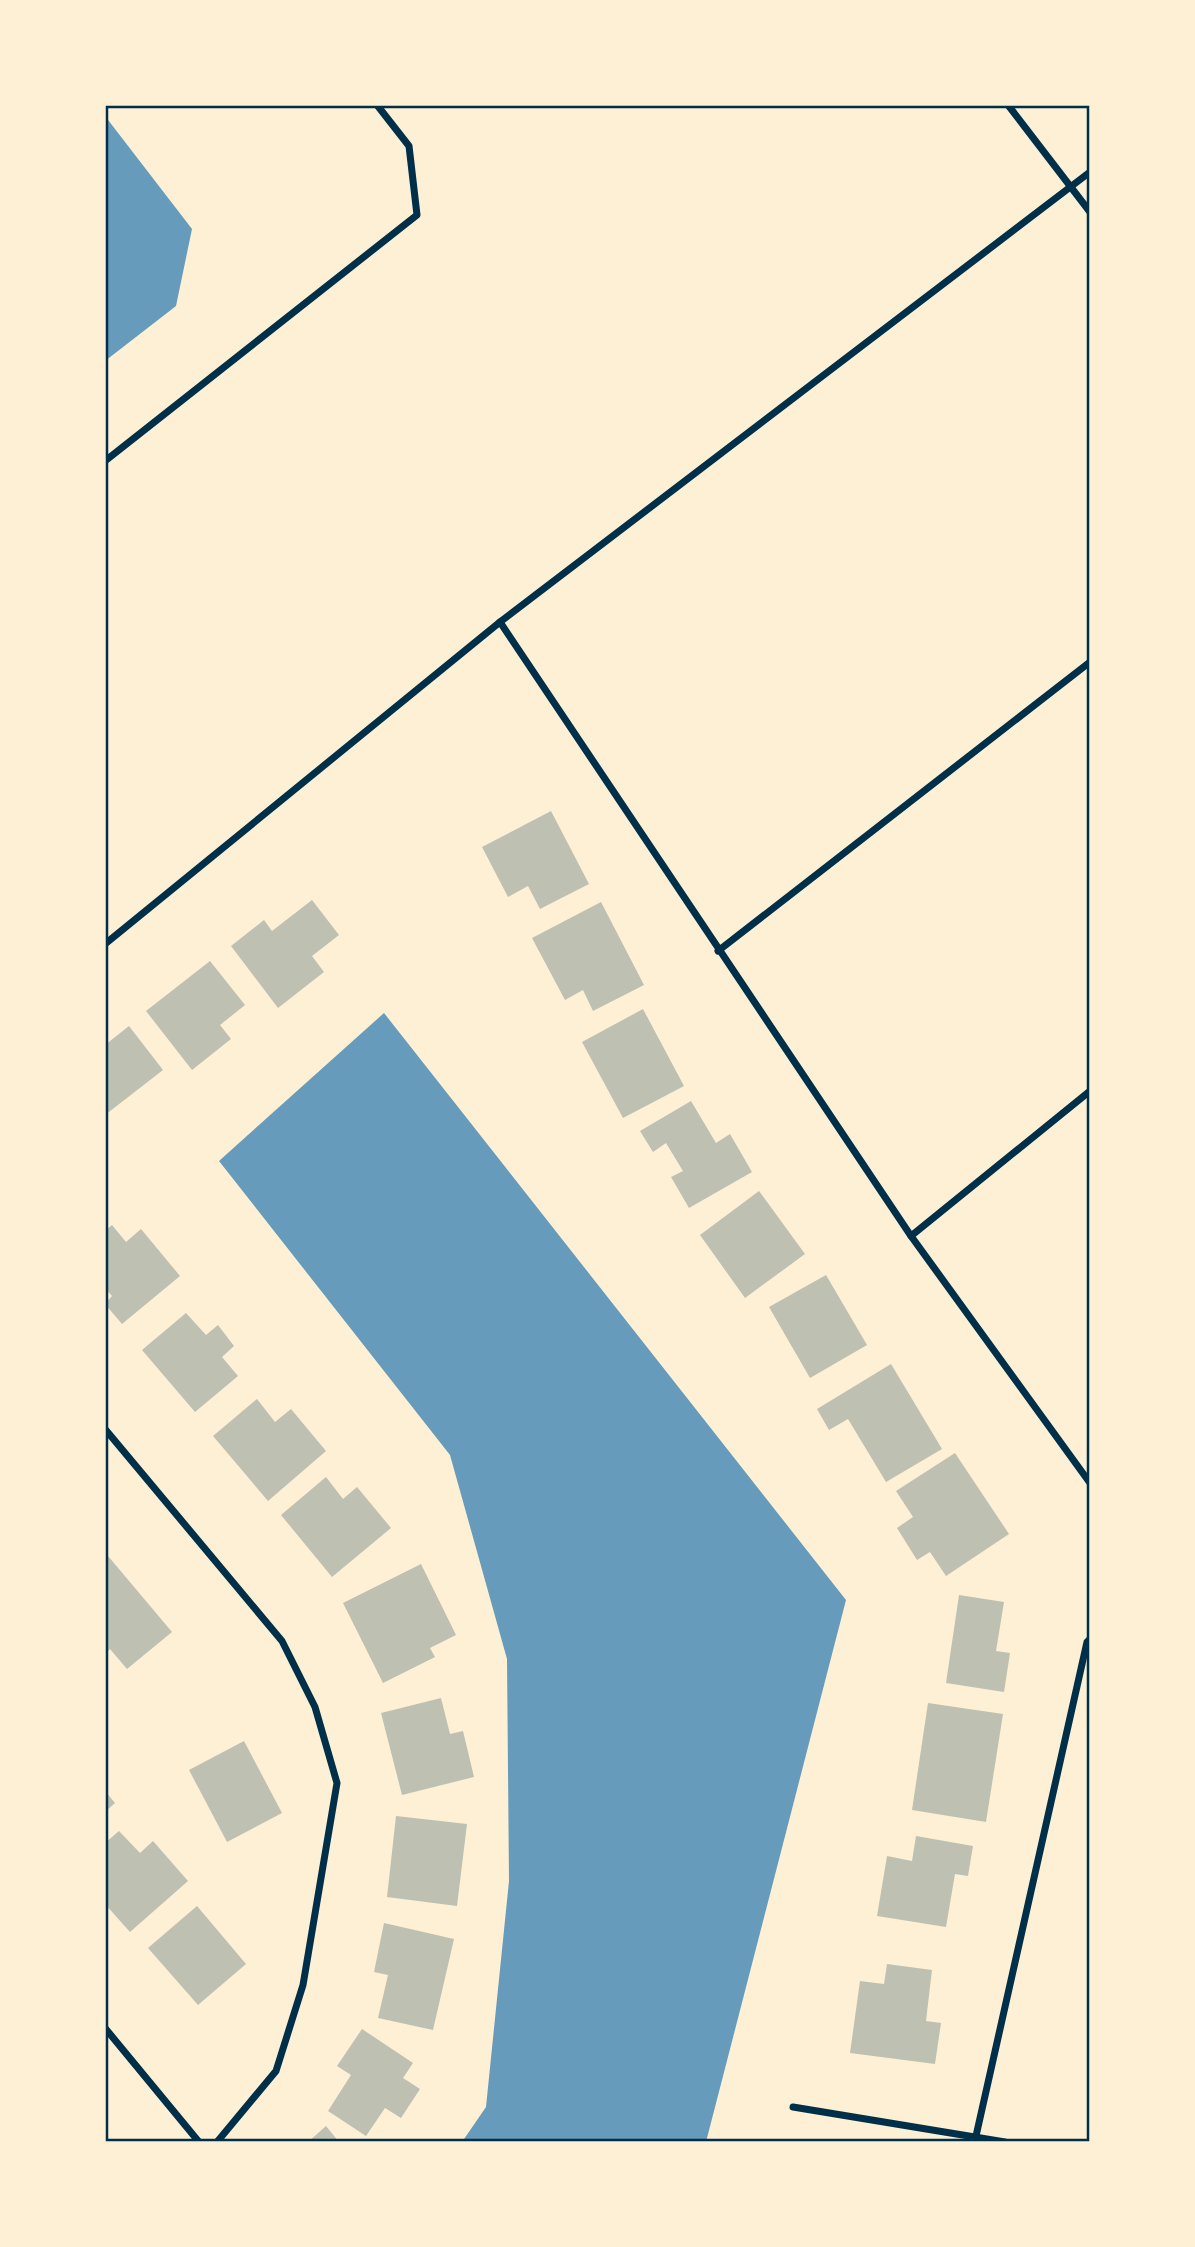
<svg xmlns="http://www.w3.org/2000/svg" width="1195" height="2247" viewBox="0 0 1195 2247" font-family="'PT Sans',sans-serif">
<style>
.water{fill:#669bbc}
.building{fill:#bec0b2}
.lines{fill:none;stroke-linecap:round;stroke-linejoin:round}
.minor{stroke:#003049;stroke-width:7}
.neatline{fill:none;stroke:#003049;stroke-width:2.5}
</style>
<rect width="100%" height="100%" fill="#fdf0d5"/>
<!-- water -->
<g class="water">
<path d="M105 116 192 229 176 306 105 361Z"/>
<path d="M384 1013 846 1600 706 2142H462L486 2107 509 1881 507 1659 450 1455 219 1161Z"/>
</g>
<!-- building -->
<g class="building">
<path d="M551 811 589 884 540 909 528 886 508 897 482 847Z"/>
<path d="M312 900 339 935 312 956 324 972 278 1008 231 946 264 920 272 931Z"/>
<path d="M601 902 644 985 593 1011 583 990 565 1000 532 938Z"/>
<path d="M210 961 245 1005 220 1025 231 1039 192 1070 146 1011Z"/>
<path d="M643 1009 684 1086 623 1118 582 1042Z"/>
<path d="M129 1026 163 1070 105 1115V1045Z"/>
<path d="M691 1101 716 1143 730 1134 752 1172 689 1208 671 1177 683 1171 666 1143 653 1152 640 1131Z"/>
<path d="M759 1191 805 1254 745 1298 700 1235Z"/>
<path d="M112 1225 126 1242 141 1229 180 1276 122 1324 105 1304 112 1296 105 1288V1231Z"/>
<path d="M826 1275 867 1345 810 1378 769 1307Z"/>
<path d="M186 1313 206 1335 218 1325 234 1346 222 1357 238 1376 195 1412 142 1350Z"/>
<path d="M891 1364 942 1449 886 1482 848 1419 829 1430 817 1409Z"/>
<path d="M257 1399 275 1422 291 1409 326 1451 268 1501 213 1436Z"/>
<path d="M955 1453 1009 1534 946 1576 930 1552 917 1560 897 1528 913 1517 896 1491Z"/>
<path d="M326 1477 343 1499 357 1487 391 1528 332 1577 281 1515Z"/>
<path d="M108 1556 172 1632 127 1669 110 1649 105 1654V1559Z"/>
<path d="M421 1564 456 1635 430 1648 435 1657 383 1683 343 1603Z"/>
<path d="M959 1595 1004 1602 996 1651 1010 1653 1004 1692 946 1683Z"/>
<path d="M441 1698 450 1734 463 1731 474 1777 402 1795 381 1713Z"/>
<path d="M928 1703 1003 1714 986 1822 912 1810Z"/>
<path d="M244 1741 282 1813 227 1842 189 1770Z"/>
<path d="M105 1791 115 1803 105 1812Z"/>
<path d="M396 1816 467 1824 457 1906 387 1897Z"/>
<path d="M119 1831 140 1853 153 1841 188 1881 130 1932 105 1904V1843Z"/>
<path d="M916 1836 973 1846 968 1876 955 1874 946 1927 877 1916 887 1856 912 1861Z"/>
<path d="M197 1906 246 1964 198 2005 148 1948Z"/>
<path d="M384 1923 454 1939 433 2030 378 2018 388 1975 374 1972Z"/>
<path d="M887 1964 932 1970 926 2021 941 2023 935 2064 850 2053 860 1981 884 1984Z"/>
<path d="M362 2029 413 2063 403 2078 420 2089 401 2118 385 2108 366 2136 328 2111 351 2075 337 2066Z"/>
<path d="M326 2126 339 2142H308Z"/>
</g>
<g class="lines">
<!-- minor -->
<g class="minor">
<path d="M1008 105 1090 212"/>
<path d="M105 461 417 215 409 146 377 105"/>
<path d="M500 622 911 1236 1090 1483"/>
<path d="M105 944 500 622 1090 172"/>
<path d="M718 951 1090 662"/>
<path d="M911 1236 1090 1091"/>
<path d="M105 1429 282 1641 315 1707 337 1783 303 1985 276 2071 217 2142"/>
<path d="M105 2028 199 2142"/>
<path d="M793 2107 1005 2142"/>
<path d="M976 2136 1087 1642 1090 1639"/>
</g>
</g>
<!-- border -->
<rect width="1195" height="2247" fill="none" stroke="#fdf0d5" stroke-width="214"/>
<rect x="107" y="107" width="981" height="2033" class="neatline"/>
</svg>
